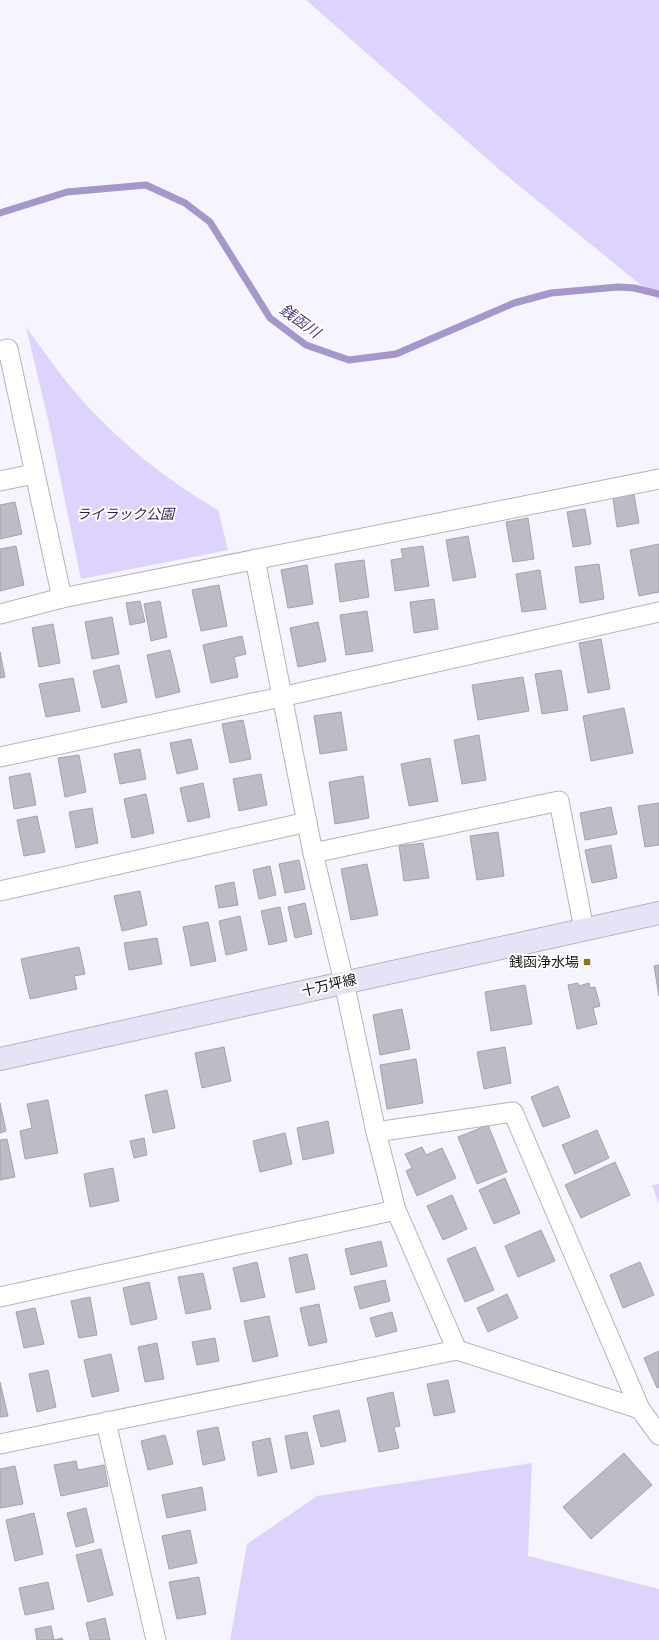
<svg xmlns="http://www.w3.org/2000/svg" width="659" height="1640" viewBox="0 0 659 1640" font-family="'Times New Roman','Noto Sans JP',serif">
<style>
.green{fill:#ded3fd}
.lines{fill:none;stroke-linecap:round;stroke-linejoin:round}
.stream{stroke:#a596cc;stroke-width:7}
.building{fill:#bebbc7;stroke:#a4a2ad}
.street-casing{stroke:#b6b3bf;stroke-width:21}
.secondary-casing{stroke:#b6b3bf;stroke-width:24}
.street{stroke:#fff;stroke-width:19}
.secondary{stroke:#e8e2f7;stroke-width:22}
.poi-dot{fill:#93731a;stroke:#fff;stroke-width:1.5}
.labels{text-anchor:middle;stroke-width:4;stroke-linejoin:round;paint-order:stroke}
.park-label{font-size:14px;font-style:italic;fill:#321859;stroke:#fff}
.poi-label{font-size:14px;fill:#141318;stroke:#fff;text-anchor:end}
.street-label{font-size:14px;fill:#141318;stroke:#fff}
.water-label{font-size:15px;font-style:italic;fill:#50387b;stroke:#fff}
</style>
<rect width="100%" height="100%" fill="#f6f4fe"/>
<!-- green -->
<g class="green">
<path d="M306 0H659V300L501 171Z"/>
<path d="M26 327C43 350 60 375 79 397 119 442 166 480 218 510L228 550 81 579 50 428Z"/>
<path d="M659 1184V1204L652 1185Z"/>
<path d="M532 1463 528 1556 659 1589V1640H230L247 1544 317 1496Z"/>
</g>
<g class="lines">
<!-- stream -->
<path class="stream" d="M0 213 67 192 146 185 185 203 210 222 270 318 306 345 349 360 396 354 514 303 551 293 618 287 634 288 659 294"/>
</g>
<!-- building -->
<g class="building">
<path d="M634 494 639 523 617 527 613 498Z"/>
<path d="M15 502 22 534 0 539V505Z"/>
<path d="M585 509 591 544 573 547 567 512Z"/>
<path d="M528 518 534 559 513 562 506 522Z"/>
<path d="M468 536 476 577 453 581 446 540Z"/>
<path d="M659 544V592L639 596 630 550Z"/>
<path d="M16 546 24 585 0 591V549Z"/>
<path d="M423 546 429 586 395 591 391 560 403 558 401 549Z"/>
<path d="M364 560 369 597 340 602 335 564Z"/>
<path d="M599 564 604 599 580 603 575 567Z"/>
<path d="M307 565 313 604 288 608 281 570Z"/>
<path d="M540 570 546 609 522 612 516 574Z"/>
<path d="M219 585 227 626 201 631 192 590Z"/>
<path d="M434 599 438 629 414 633 410 602Z"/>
<path d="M140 601 145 622 130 625 126 603Z"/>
<path d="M160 601 167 637 151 641 144 604Z"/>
<path d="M367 611 373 651 346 655 340 615Z"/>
<path d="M112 617 119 654 92 659 85 622Z"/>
<path d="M318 622 326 661 298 667 290 628Z"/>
<path d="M53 624 60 663 39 667 32 628Z"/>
<path d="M242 636 246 654 234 657 238 677 211 683 203 645Z"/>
<path d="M601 639 610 689 588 693 579 643Z"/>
<path d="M170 650 180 692 156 698 147 655Z"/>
<path d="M0 652 5 677 0 678Z"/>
<path d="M119 665 127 702 102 708 93 671Z"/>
<path d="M561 670 568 710 542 714 535 674Z"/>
<path d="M523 677 529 711 478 720 472 685Z"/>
<path d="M73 678 80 711 46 717 39 684Z"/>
<path d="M624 708 633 753 591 761 583 716Z"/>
<path d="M341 712 347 750 320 754 314 716Z"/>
<path d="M243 720 251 759 230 763 222 724Z"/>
<path d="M479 735 486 780 462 784 454 740Z"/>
<path d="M191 739 198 769 177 774 170 743Z"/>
<path d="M140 749 146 779 120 784 114 754Z"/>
<path d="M79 755 86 792 65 797 58 758Z"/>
<path d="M430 758 438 801 409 806 401 764Z"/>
<path d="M30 773 36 805 14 809 9 777Z"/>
<path d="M261 774 267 805 239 811 233 779Z"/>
<path d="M363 776 369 818 335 824 329 782Z"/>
<path d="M203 783 210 817 188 822 180 788Z"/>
<path d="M146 794 154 833 132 838 124 799Z"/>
<path d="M659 803V845L645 847 638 806Z"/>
<path d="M611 807 617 834 585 840 580 813Z"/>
<path d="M92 808 98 843 76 848 69 812Z"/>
<path d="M37 816 45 852 24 856 17 820Z"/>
<path d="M498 832 504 876 477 880 470 836Z"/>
<path d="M423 843 429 878 404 881 399 846Z"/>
<path d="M611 845 617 878 592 883 585 850Z"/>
<path d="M299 860 305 889 285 893 279 864Z"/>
<path d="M367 864 378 915 351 920 341 869Z"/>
<path d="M270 866 276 895 259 899 253 870Z"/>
<path d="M234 882 238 905 219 908 215 886Z"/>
<path d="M140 891 147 925 122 931 114 896Z"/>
<path d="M305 903 312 934 295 938 288 907Z"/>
<path d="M280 907 287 941 269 945 261 911Z"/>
<path d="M240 916 247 950 226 955 219 921Z"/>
<path d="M208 922 216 961 191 966 183 927Z"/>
<path d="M157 938 162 964 129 970 124 943Z"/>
<path d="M79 947 85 974 74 976 77 989 30 999 21 959Z"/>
<path d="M659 965V996L654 966Z"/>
<path d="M578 983 579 986 589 983 590 988 595 987 600 1006 593 1008 597 1024 577 1029 568 985Z"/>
<path d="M525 985 532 1024 491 1031 485 992Z"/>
<path d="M402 1009 410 1049 380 1055 373 1015Z"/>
<path d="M224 1047 231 1081 202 1088 195 1053Z"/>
<path d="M505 1047 511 1083 484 1089 477 1052Z"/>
<path d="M416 1059 423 1103 387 1109 380 1065Z"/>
<path d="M558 1086 570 1117 543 1127 531 1097Z"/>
<path d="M167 1090 175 1128 153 1133 145 1095Z"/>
<path d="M48 1100 58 1153 25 1159 20 1131 32 1128 27 1104Z"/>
<path d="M0 1103 6 1131 0 1133Z"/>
<path d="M328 1121 334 1153 303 1160 297 1128Z"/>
<path d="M488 1125 507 1172 477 1184 458 1137Z"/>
<path d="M597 1130 609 1158 575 1174 562 1145Z"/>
<path d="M285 1133 292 1164 260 1172 253 1141Z"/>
<path d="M144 1138 147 1155 134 1158 130 1141Z"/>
<path d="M7 1139 15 1177 0 1180V1140Z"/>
<path d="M422 1147 426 1155 442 1148 456 1178 417 1196 406 1171 412 1168 405 1154Z"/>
<path d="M615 1162 630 1195 581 1218 565 1185Z"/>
<path d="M113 1168 119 1201 90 1207 84 1174Z"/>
<path d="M505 1178 520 1213 494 1224 479 1190Z"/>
<path d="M452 1195 467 1229 443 1240 427 1206Z"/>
<path d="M541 1230 555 1261 518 1277 505 1246Z"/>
<path d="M381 1241 387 1266 351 1275 345 1249Z"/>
<path d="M475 1247 494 1290 465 1302 447 1259Z"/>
<path d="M307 1254 315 1289 296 1293 289 1258Z"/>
<path d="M257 1262 265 1297 241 1302 233 1268Z"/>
<path d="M640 1262 654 1295 623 1308 610 1275Z"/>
<path d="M203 1273 211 1309 186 1314 178 1277Z"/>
<path d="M385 1280 390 1301 360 1309 354 1287Z"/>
<path d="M149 1282 157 1319 131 1325 123 1288Z"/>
<path d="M507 1294 518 1318 488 1332 477 1308Z"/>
<path d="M90 1297 97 1335 79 1338 71 1301Z"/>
<path d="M319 1304 327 1342 309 1346 300 1308Z"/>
<path d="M35 1308 44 1344 24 1348 16 1312Z"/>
<path d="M392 1312 397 1331 376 1337 370 1318Z"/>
<path d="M269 1316 278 1356 253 1362 244 1321Z"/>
<path d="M215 1338 219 1361 197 1365 192 1342Z"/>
<path d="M157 1343 164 1379 145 1382 138 1347Z"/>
<path d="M659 1351V1387L657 1388 644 1358Z"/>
<path d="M111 1354 119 1391 92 1397 84 1360Z"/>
<path d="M48 1370 56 1407 37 1412 29 1374Z"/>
<path d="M448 1380 455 1412 434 1416 427 1384Z"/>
<path d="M0 1382 8 1416 0 1417Z"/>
<path d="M393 1392 400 1426 394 1427 399 1448 379 1452 367 1398Z"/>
<path d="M339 1410 346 1441 321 1447 313 1416Z"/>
<path d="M218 1427 225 1460 203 1465 197 1431Z"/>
<path d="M307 1432 314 1464 291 1469 285 1436Z"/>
<path d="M165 1435 173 1464 148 1470 141 1441Z"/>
<path d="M270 1438 277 1472 258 1476 252 1442Z"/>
<path d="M624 1453 652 1485 591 1539 563 1507Z"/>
<path d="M76 1461 78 1470 104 1465 108 1486 61 1496 54 1465Z"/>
<path d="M15 1466 23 1504 0 1508V1469Z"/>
<path d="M202 1487 206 1510 167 1518 162 1495Z"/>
<path d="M86 1508 94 1542 76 1547 67 1513Z"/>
<path d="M34 1513 43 1554 15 1561 6 1520Z"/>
<path d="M190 1530 197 1563 169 1569 162 1536Z"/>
<path d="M101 1549 113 1595 88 1602 76 1555Z"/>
<path d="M199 1577 206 1614 177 1619 169 1582Z"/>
<path d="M48 1582 54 1609 25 1615 19 1588Z"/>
<path d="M105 1618 110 1640H90L86 1623Z"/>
<path d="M51 1626 54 1640 62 1638 63 1640H37L35 1629Z"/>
</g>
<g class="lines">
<!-- street casing -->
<g class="street-casing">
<g id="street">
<path d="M0 351 8 349 62 598"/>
<path d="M0 481 34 474"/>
<path d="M0 614 62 598 659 479"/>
<path d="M0 757 281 697 659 612"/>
<path d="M313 853 559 801 584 929"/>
<path d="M0 891 307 822"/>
<path d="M376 1132 513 1112 640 1409 659 1435"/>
<path d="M0 1297 396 1210"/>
<path d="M457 1350 640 1409"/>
<path d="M106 1422 156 1640"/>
<path d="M0 1444 457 1350 396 1210 376 1132 344 982 313 853 255 559"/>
</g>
</g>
<!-- secondary casing -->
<g class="secondary-casing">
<path id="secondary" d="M0 1059 659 913"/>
</g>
<!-- street -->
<use href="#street" class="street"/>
<!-- secondary -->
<use href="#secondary" class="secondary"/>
</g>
<!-- markers -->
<rect class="poi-dot" x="583" y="958" width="8" height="8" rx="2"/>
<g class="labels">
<!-- park labels -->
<g class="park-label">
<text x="125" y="519">ライラック公園</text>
</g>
<!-- poi labels -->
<g class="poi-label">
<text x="579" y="967">銭函浄水場</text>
</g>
<!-- street labels -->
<g class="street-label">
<text transform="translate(329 985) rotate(-13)" y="5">十万坪線</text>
</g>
<!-- water labels -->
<g class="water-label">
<text transform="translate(300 321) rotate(36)" y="5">銭函川</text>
</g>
</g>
</svg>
